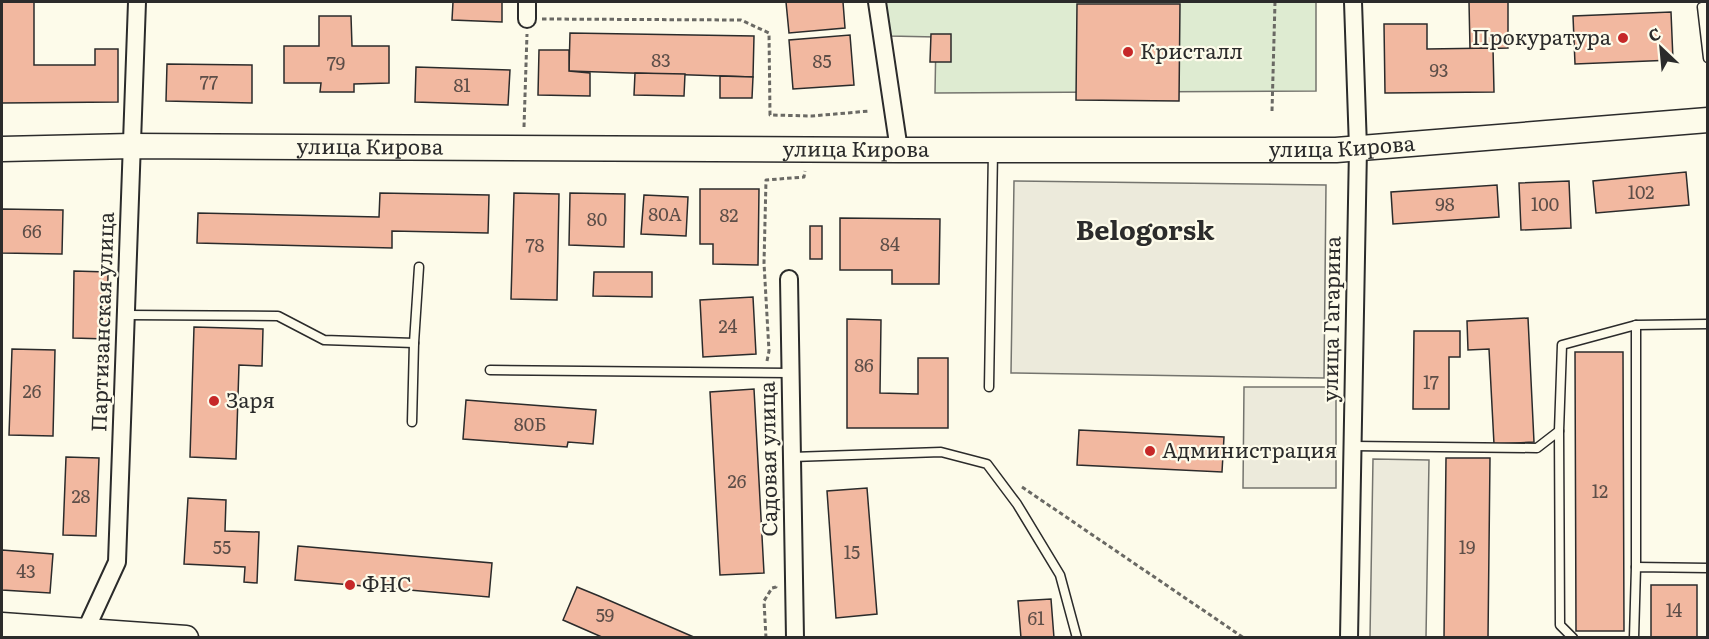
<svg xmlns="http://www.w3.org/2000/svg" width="1709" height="639" viewBox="0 0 1709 639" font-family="Literata,serif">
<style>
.green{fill:#deebd1;stroke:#74746e;stroke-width:1.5}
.parking{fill:#eceadb;stroke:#74746e;stroke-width:1.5}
.building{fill:#f2b8a0;stroke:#2b2b2b;stroke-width:1.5}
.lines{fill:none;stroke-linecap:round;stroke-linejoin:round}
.lane-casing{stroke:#2b2b2b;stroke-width:11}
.street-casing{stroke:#2b2b2b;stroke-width:20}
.secondary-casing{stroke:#2b2b2b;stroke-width:27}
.path{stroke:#6a6964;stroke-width:3;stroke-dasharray:4.5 3;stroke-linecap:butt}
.lane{stroke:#fdfbea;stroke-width:8}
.street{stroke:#fdfbea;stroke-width:16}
.secondary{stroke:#fdfbea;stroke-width:24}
.poi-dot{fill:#c62828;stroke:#fdfbea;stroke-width:2}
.labels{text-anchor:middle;stroke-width:4.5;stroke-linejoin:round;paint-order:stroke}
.number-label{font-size:18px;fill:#5d4e48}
.poi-label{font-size:21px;fill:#2b2b2b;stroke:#fdfbea;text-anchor:start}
.street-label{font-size:21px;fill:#2b2b2b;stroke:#fdfbea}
.district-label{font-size:27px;font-weight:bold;fill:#2b2b2b;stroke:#fdfbea}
</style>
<rect width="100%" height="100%" fill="#fdfbea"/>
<!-- green -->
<path class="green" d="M885 2H1316V91L935 93 936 37 889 36Z"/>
<!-- parking -->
<g class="parking">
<path d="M1014 181 1326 185 1324 378 1011 373Z"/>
<path d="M1244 387H1336V488H1243Z"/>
<path d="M1373 459 1429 460 1426 637H1370Z"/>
</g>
<!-- building -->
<g class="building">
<path d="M2 2H34V65H95V49H118V102L2 103Z"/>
<path d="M453 2H502V22L452 20Z"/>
<path d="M786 2H843L845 28 789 33Z"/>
<path d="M1469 2H1508V48L1470 49Z"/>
<path d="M1077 4H1180L1179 101 1076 100Z"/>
<path d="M1671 12 1673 60 1575 64 1573 16Z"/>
<path d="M319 16H351L352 46H389V83L354 84V92H320L321 83H284V46H319Z"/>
<path d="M1384 24H1427V49L1493 48 1494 92 1385 93Z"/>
<path d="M570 33 754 36 753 77 569 71Z"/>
<path d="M931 34H951V62H930Z"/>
<path d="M850 35 854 85 793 89 789 40Z"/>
<path d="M539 50H569V71L590 73V96L538 95Z"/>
<path d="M167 64 252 65V103L166 101Z"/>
<path d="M416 67 510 70 508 105 415 102Z"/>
<path d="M635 73 685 74 684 96 634 95Z"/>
<path d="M720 76 753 77 752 98H720Z"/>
<path d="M1686 172 1689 205 1596 213 1593 181Z"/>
<path d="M1569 181 1571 228 1521 230 1519 183Z"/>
<path d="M1497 185 1499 217 1393 224 1391 192Z"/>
<path d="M700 189H759L758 265 713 264V244H700Z"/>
<path d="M380 193 489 195 488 233 392 231V248L197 243 198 213 379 217Z"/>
<path d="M514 193 559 194 557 300 511 299Z"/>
<path d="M570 193 625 194 624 247 569 245Z"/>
<path d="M644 195 688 197 686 236 641 234Z"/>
<path d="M2 209 63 210 62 254 2 253Z"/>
<path d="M840 218 940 219 939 284H892V270H840Z"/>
<rect x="810" y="226" width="12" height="33"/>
<path d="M74 271 108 272 107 339 73 338Z"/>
<path d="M594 272H652V297L593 296Z"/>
<path d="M753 297 756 354 703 357 700 300Z"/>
<path d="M1528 318 1534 442 1494 444 1489 349 1468 350 1467 321Z"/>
<path d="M847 319 881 320 880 393 918 394V358H948V428H847Z"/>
<path d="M194 327 263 329 262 366 239 365 236 459 190 457Z"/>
<path d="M1414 331H1460V357H1449V409H1413Z"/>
<path d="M12 349 55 350 53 436 9 435Z"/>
<path d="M1575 352H1623L1624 631H1576Z"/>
<path d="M754 389 764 573 720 575 710 392Z"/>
<path d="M466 400 596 410 593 444 568 442 567 447 463 439Z"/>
<path d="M1079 430 1224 437 1222 472 1077 465Z"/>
<path d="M66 457 99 458 96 536 63 535Z"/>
<path d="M1446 458H1490L1488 638H1444Z"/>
<path d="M867 488 877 614 836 618 827 491Z"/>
<path d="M188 498 226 500 225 531 259 532 257 583 244 582 245 567 184 564Z"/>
<path d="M298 546 492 563 489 597 295 580Z"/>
<path d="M2 550 53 554 50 593 2 590Z"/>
<rect x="1651" y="585" width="46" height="53"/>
<path d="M577 587 599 596 696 638H604L563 620Z"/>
<path d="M1051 599 1054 638H1021L1018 601Z"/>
</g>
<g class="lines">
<!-- lane casing -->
<g class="lane-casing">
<g id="lane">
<path d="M1708 6 1702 7 1708 58"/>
<path d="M126 315 278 316 324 340 414 343"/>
<path d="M490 370 790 373"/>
<path d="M989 387 993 151"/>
<path d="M412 422 414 343 419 267"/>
<path d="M1559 431 1560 625 1573 638"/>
<path d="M1353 446 1537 448 1559 431 1562 345 1636 325 1708 324"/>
<path d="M792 457 941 452 987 464 1017 504 1060 575 1077 638"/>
<path d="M1636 567V325"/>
<path d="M1634 638 1636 567 1708 568"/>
</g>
</g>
<!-- street casing -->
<g class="street-casing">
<g id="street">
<path d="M527 2V19"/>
<path d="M877 2 899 150"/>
<path d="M789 279 795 638"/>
<path d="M82 638 117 562 137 2"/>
<path d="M1349 638 1358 148 1353 2"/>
</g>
</g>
<!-- secondary casing -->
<g class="secondary-casing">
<g id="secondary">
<path id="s1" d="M2 149 132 146 899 150H1336L1708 120"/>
<path d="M2 625 186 638"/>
</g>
</g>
<!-- path -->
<g class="path">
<path d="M542 19 741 20 769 33 770 115 812 116 870 111"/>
<path d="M1272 111 1275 2"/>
<path d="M524 127 527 34"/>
<path d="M767 361 769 351 764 263 766 180 804 177 805 171"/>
<path d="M764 386 767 418 774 424"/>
<path d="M1022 487 1244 638"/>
<path d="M766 638 764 601 772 588 776 587V585"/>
</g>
<!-- lane -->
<use href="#lane" class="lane"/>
<!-- street -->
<use href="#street" class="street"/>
<!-- secondary -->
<use href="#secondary" class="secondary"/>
</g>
<!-- markers -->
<g class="poi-dot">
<circle cx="1623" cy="38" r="6"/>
<circle cx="1128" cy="52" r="6"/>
<circle cx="214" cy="401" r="6"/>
<circle cx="1150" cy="451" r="6"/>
<circle cx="350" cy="585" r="6"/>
</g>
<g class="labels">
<!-- number labels -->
<g class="number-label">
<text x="661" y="67">83</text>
<text x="822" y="68">85</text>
<text x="336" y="70">79</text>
<text x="1439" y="77">93</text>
<text x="209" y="89">77</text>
<text x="462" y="92">81</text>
<text x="1641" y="199">102</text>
<text x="1445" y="211">98</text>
<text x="1545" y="211">100</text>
<text x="665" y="221">80А</text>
<text x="729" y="222">82</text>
<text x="597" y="226">80</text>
<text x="32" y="238">66</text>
<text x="890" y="251">84</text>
<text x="535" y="252">78</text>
<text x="728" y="333">24</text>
<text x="864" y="372">86</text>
<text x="1431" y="389">17</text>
<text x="32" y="398">26</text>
<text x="530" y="431">80Б</text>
<text x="737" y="488">26</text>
<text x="1600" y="498">12</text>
<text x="81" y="503">28</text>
<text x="222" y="554">55</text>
<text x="1467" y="554">19</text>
<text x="852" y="559">15</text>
<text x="26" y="578">43</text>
<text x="1674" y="617">14</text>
<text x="605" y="622">59</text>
<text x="1036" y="625">61</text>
</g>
<!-- poi labels -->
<g class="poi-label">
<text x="1611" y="45" text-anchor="end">Прокуратура</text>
<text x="1140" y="59">Кристалл</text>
<text x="226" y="408">Заря</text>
<text x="1162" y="458">Администрация</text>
<text x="362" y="592">ФНС</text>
</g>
<!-- street labels -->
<g class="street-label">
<text dy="7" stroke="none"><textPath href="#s1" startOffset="1340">улица Кирова</textPath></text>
<text dy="7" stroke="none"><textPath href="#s1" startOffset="368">улица Кирова</textPath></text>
<text dy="7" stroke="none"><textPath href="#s1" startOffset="854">улица Кирова</textPath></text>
<text transform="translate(1332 319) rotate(-89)" y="7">улица Гагарина</text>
<text transform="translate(103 322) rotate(-88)" y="7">Партизанская улица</text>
<text transform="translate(769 459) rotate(-91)" y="7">Садовая улица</text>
</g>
<!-- district labels -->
<g class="district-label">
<text x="1145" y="240">Belogorsk</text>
</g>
</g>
<!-- border -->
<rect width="1709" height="639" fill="none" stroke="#2b2b2b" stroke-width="6"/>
<!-- north arrow -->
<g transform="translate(1661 48) rotate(334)" stroke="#fdfbea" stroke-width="4.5" paint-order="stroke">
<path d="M0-4.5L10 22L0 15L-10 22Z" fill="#2b2b2b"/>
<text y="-9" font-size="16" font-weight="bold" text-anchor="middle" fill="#2b2b2b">С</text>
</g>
</svg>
